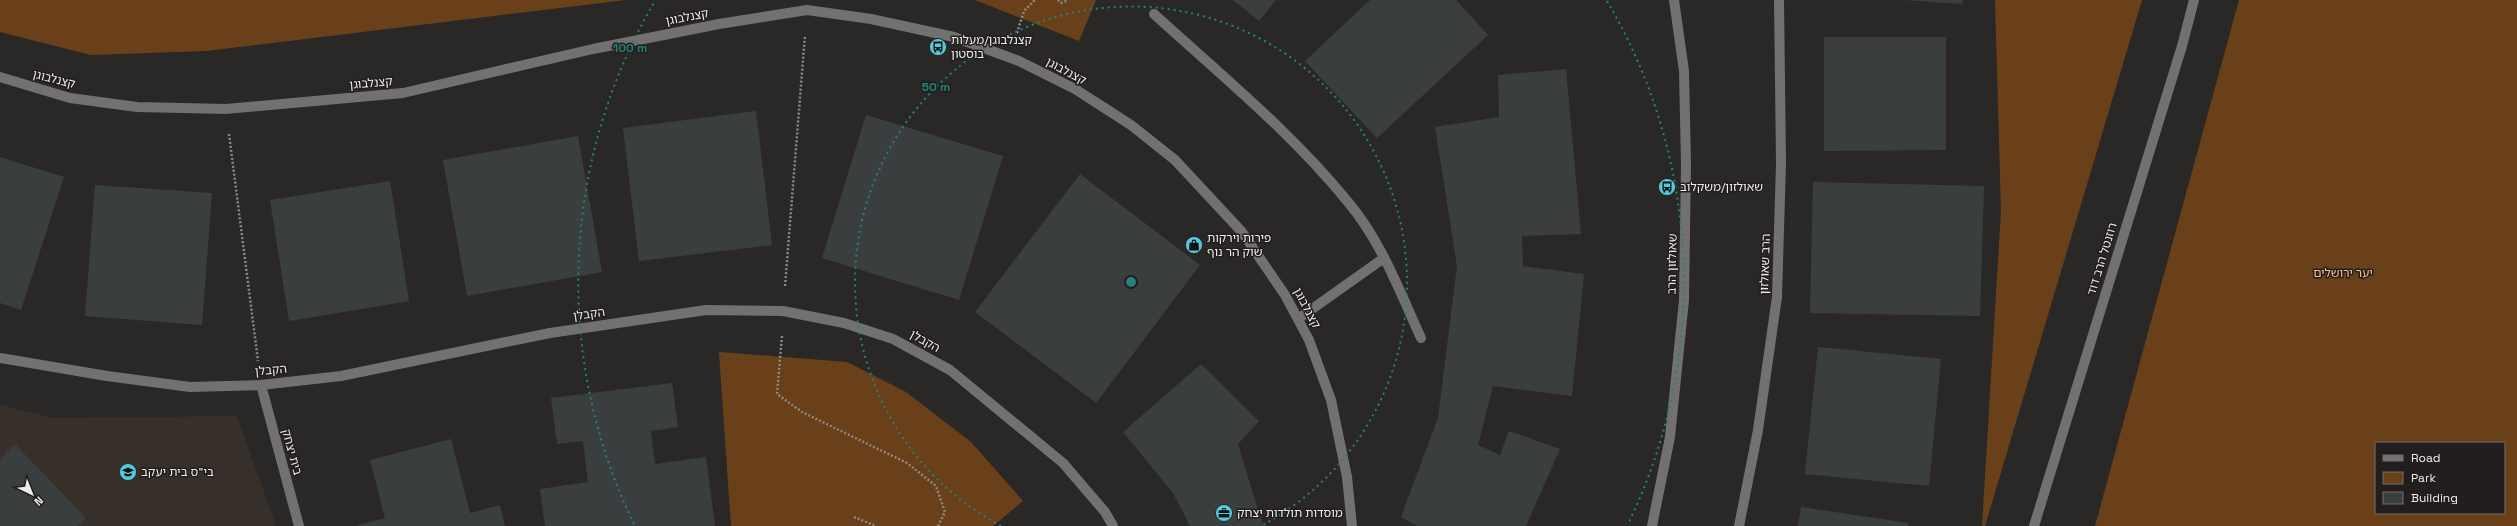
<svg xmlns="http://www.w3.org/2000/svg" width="2517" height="526" viewBox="0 0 2517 526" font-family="'Space Grotesk','Noto Sans Hebrew',sans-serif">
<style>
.built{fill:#37302a}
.green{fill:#6a401a;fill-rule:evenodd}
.building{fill:#3b3e3f}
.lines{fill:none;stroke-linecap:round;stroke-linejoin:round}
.path{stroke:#8b8988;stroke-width:2.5;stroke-dasharray:2 2;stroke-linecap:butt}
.minor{stroke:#727170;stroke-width:10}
.ring{fill:none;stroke:#25827a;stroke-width:2;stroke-dasharray:2 4}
.labels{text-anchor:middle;stroke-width:3;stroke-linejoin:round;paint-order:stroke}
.street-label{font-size:12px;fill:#eeeceb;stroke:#211e1d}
.poi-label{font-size:12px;fill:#eeeceb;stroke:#211e1d;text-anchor:start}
.park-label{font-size:12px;fill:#fabe8d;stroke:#211e1d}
.centre{fill:#25827a;stroke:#211e1d;stroke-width:2}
.ring-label{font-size:12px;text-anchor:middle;font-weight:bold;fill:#25827a;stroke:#211e1d;stroke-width:3;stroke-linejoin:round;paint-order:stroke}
</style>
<rect width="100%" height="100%" fill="#2a2826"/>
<!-- built -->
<path class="built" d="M0 405 51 418 237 416 276 526H0Z"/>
<!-- green -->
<g class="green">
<path d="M0 0H626L206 51 91 55 0 32Z"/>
<path d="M975 0H1096L1079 41Z"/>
<path d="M1995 0H2142L1985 526H1982L2001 211Z"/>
<path d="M2239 0H2517V526H2095ZM2376 443H2504V513H2376Z"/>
<path d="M719 352 847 362 906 392 971 442 1023 501 993 526H731Z"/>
</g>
<!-- building -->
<g class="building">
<path d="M1233 0H1276L1259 21Z"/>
<path d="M1370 0H1456L1488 35 1377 138 1305 61Z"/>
<path d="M1904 0H1963L1962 4Z"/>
<path d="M1824 37H1946V150L1824 151Z"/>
<path d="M1566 69 1581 234 1522 236 1523 266 1584 274 1572 396 1493 386 1478 445 1500 455 1509 431 1560 449 1526 526H1417L1401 517 1438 418 1457 266 1435 127 1499 117 1498 75Z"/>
<path d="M756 111 772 245 639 261 623 128Z"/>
<path d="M866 115 1003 156 959 300 822 258Z"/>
<path d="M578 136 602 272 467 296 443 160Z"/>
<path d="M0 157 64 177 21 310 0 303Z"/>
<path d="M1080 174 1200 265 1096 403 975 312Z"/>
<path d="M390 181 409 301 289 321 270 200Z"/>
<path d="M1813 182 1984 186 1980 316 1810 313Z"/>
<path d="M95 185 212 193 202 325 85 316Z"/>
<path d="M1818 347 1941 359 1929 486 1805 474Z"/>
<path d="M1201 364 1259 421 1238 444 1263 526H1190L1173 493 1123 432Z"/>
<path d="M672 383 678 427 651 431 655 464 706 457 715 526H545L540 489 588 482 583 441 557 444 551 398Z"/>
<path d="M451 439 470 513 500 505 505 526H355L385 518 370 460Z"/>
<path d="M15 444 86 518 78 526H0V459Z"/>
<path d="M1801 507 1909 523 1908 526H1798Z"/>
</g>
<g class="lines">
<!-- path -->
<g class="path">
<path d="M1058 0 1061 3 1068 0"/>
<path d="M1017 33 1024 11 1035 0"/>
<path d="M229 134 258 361"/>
<path d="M785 286 805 35"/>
<path d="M782 336 777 394 802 412 907 463 936 486 945 512 938 526"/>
<path d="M854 517 876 526"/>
</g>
<!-- minor -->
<g class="minor">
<path d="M1154 14C1220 74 1291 132 1348 202 1381 241 1400 292 1421 338"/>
<path d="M0 77 70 98 137 107 226 109 403 93 593 49 719 24 807 10 871 19 954 37 1019 61 1075 89 1131 125 1175 160 1242 232 1285 295 1309 340 1331 400 1347 477 1352 526"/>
<path d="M1298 319 1384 258"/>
<path d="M0 358 107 376 190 387 261 385 341 376 550 333 706 310 783 311 844 323 893 339 950 370 1063 463 1105 512 1113 526"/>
<path d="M261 385 299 526"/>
<path d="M1652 526 1670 437 1684 300 1686 164 1684 71 1674 0"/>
<path d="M1739 526 1758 430 1777 297 1781 163 1779 0"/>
<path d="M2034 526 2182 46 2194 0"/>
</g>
</g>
<!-- distance rings -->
<g class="ring">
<path d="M1001 526A276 276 0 1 1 1261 526"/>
<path d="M634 524A553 553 0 0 1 655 1M1607 1A553 553 0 0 1 1628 524"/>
</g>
<!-- icons -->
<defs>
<g id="bus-disc" transform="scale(0.9)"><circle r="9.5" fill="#54cadd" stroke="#211e1d"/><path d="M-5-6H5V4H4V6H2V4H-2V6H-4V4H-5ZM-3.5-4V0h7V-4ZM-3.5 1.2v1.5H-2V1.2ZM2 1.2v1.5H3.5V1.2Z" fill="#111"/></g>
<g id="shop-disc" transform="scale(0.9)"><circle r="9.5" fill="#54cadd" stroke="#211e1d"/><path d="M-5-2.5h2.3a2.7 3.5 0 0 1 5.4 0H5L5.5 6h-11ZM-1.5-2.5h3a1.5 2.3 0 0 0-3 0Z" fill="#111"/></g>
<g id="school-disc" transform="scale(0.9)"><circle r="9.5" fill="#54cadd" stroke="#211e1d"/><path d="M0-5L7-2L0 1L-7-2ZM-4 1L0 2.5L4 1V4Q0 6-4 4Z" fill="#111"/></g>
<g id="office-disc" transform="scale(0.9)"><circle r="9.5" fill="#54cadd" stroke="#211e1d"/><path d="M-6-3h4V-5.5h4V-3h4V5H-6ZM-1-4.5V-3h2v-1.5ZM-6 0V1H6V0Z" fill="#111"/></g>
</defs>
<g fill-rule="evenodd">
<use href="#bus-disc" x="938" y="47"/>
<use href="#bus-disc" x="1667" y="187"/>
<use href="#shop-disc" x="1194" y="245"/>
<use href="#school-disc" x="128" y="472"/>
<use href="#office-disc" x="1224" y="513"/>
</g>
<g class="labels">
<!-- street labels -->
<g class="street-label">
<text transform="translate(687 17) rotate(-11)" y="4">קצנלבוגן</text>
<text transform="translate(1066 71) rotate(28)" y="4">קצנלבוגן</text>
<text transform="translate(54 79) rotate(14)" y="4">קצנלבוגן</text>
<text transform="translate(371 83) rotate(-5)" y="4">קצנלבוגן</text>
<text transform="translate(2102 259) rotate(-73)" y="4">רוזנטל הרב דוד</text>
<text transform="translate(1672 264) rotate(-89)" y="4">שאולזון הרב</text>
<text transform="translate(1765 264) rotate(-88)" y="4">הרב שאולזון</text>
<text transform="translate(1307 308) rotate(62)" y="4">קצנלבוגן</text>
<text transform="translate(589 314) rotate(-8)" y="4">הקבלן</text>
<text transform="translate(925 341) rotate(29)" y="4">הקבלן</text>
<text transform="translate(271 370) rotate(-5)" y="4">הקבלן</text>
<text transform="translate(292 452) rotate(75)" y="4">בית יצחק</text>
</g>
<!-- poi labels -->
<g class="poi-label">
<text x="951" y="44">קצנלבוגן/מעלות<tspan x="951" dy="14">בוסטון</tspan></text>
<text x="1680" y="191">שאולזון/משקלוב</text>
<text x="1207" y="242">פירות וירקות<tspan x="1207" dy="14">שוק הר נוף</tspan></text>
<text x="141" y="476">בי"ס בית יעקב</text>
<text x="1237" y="517">מוסדות תולדות יצחק</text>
</g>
<!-- park labels -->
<g class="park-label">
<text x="2343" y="277">יער ירושלים</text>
</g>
</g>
<circle cx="1131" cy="282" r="6" class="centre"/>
<g class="ring-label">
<text x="630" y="52">100 m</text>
<text x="936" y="91">50 m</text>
</g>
<!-- legend -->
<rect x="2375" y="442" width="130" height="72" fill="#211e1d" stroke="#73706f"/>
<rect x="2383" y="455" width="20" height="6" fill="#727170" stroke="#73706f"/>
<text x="2411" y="462" font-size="12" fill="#eeeceb">Road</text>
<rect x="2383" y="472" width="20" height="12" fill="#6a401a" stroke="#73706f"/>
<text x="2411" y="482" font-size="12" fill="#eeeceb">Park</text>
<rect x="2383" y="492" width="20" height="12" fill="#3b3e3f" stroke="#73706f"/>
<text x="2411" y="502" font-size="12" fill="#eeeceb">Building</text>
<!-- north arrow -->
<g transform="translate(32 494) rotate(137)" stroke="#211e1d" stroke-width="3" paint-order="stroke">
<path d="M0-3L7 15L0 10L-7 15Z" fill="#eeeceb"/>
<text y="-6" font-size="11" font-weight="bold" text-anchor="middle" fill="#eeeceb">N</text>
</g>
</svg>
